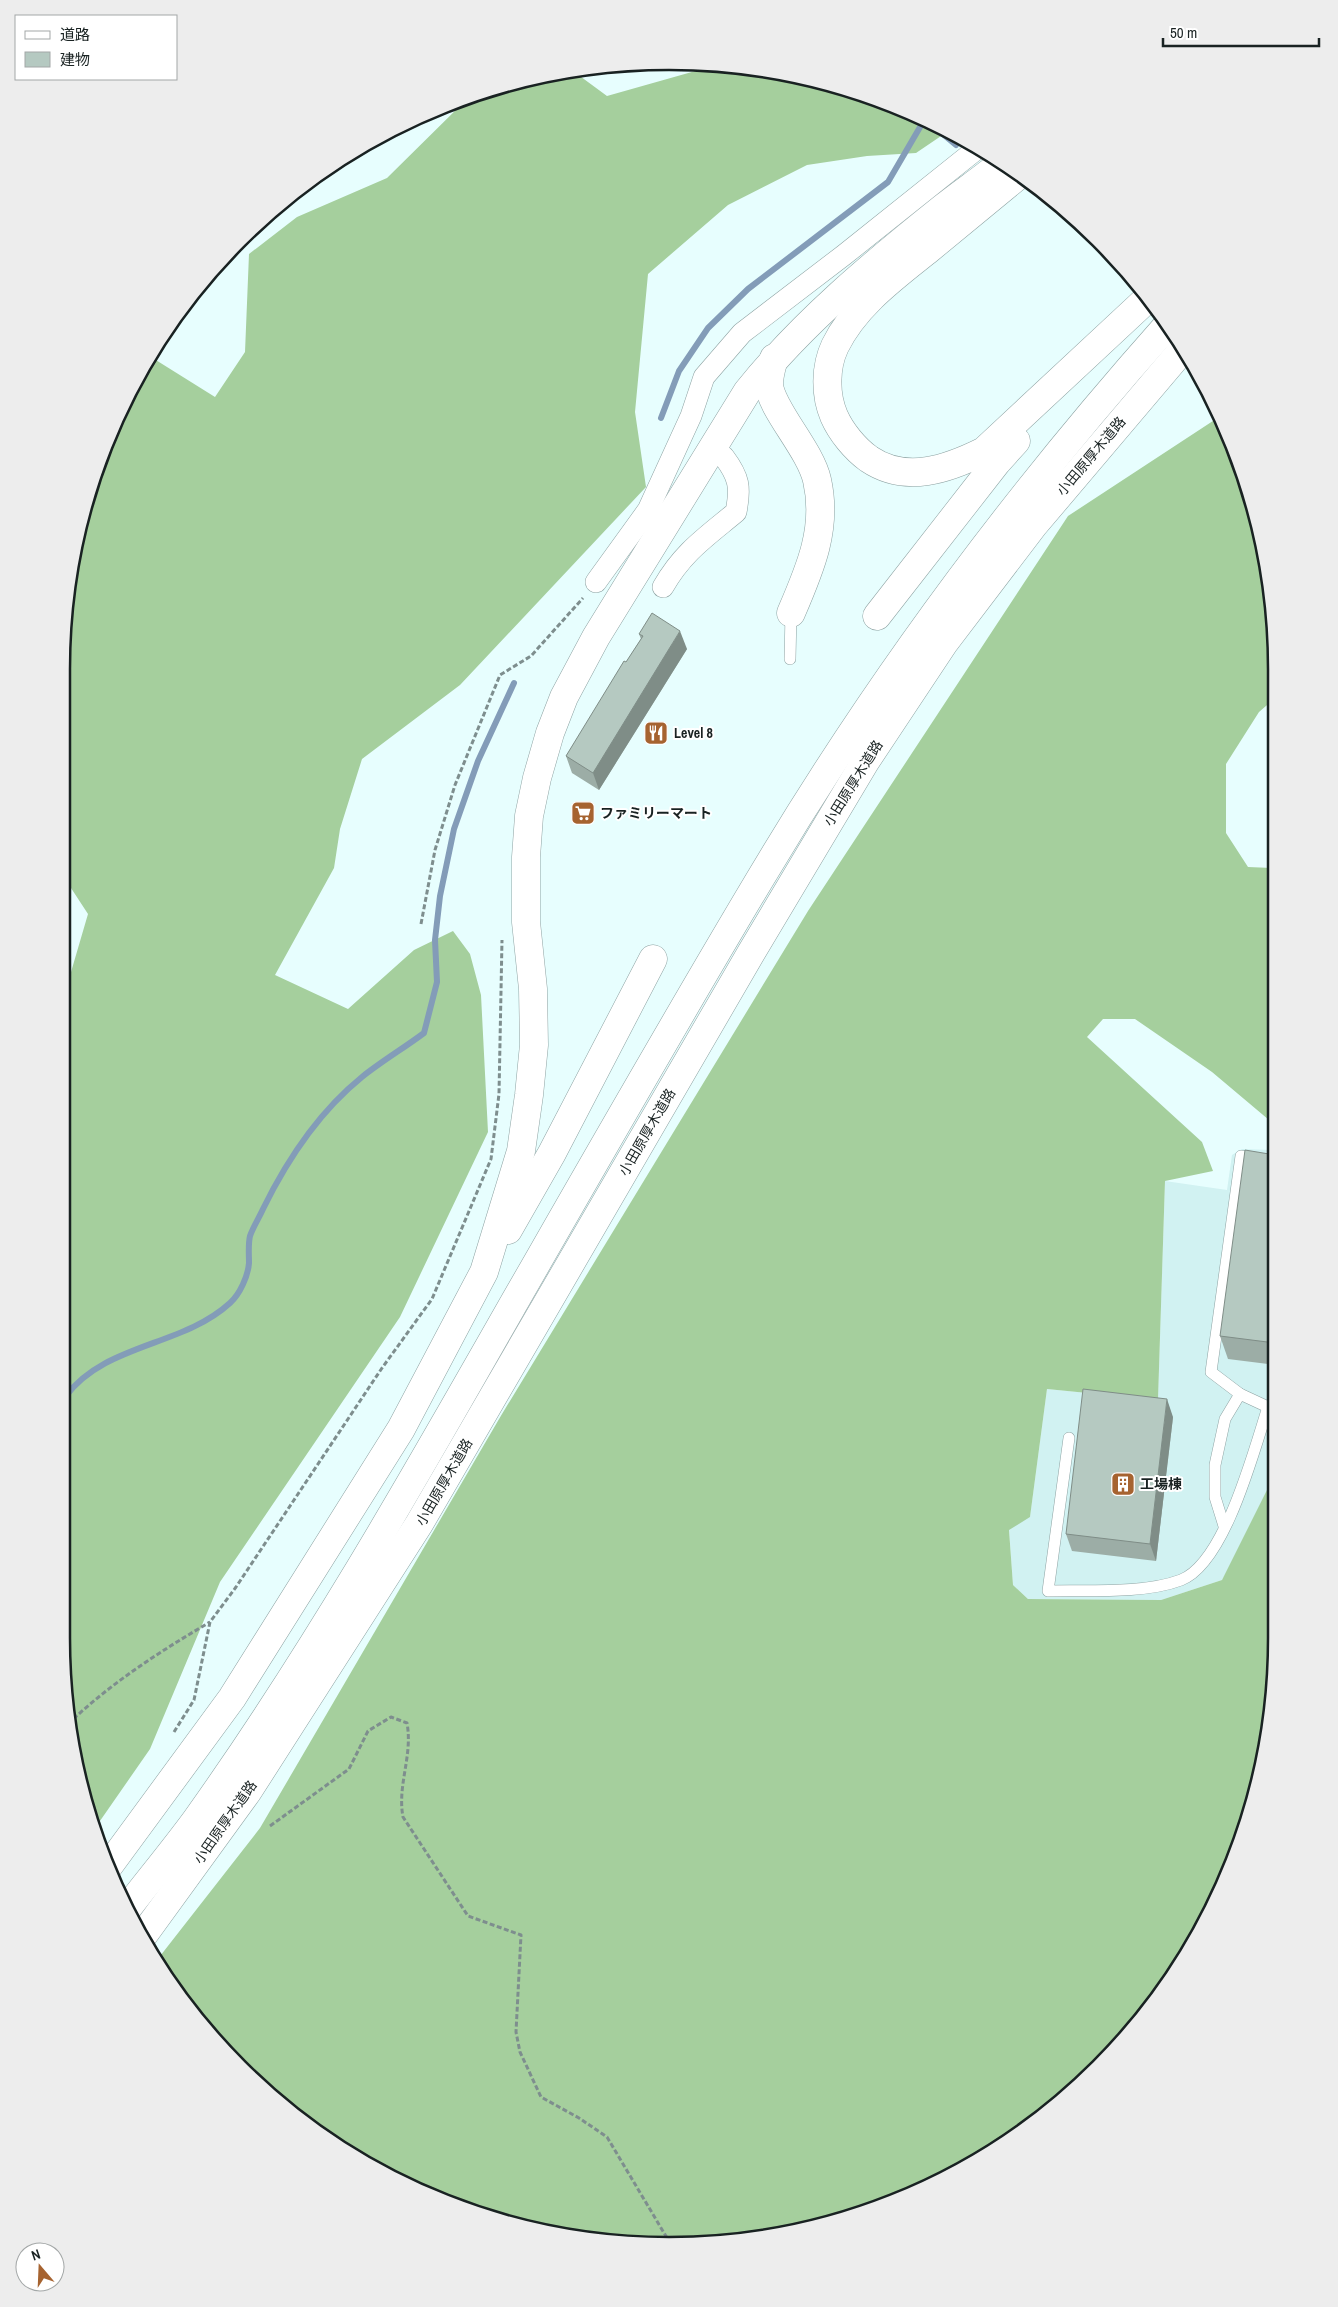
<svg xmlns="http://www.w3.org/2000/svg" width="1338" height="2307" viewBox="0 0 1338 2307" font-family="'Archivo Narrow','Noto Sans JP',sans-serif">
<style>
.built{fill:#d1f2f2}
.forest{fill:#a5cf9d}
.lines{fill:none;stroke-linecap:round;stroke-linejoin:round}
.stream{stroke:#839cb8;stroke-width:6}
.service-casing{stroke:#8da2a2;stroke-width:12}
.minor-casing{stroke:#8da2a2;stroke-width:22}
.trunk-casing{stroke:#8da2a2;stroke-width:29}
.path{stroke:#7e8e8e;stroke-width:3;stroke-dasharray:5 2.5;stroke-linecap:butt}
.service{stroke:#fff;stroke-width:11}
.minor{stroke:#fff;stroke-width:21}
.trunk{stroke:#fff;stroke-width:28}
.wall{fill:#9cada6}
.shaded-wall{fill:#7f8d87}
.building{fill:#b5c9c1;stroke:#7f8d87}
.labels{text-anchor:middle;stroke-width:4;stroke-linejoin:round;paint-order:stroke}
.street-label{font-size:14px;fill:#192222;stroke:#fff}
.poi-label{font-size:14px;font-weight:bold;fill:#192222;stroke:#fff;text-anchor:start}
.rim{fill:none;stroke:#192222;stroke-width:2.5}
</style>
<rect width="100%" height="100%" fill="#e7fefe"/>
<!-- built -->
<path class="built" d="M1242 1149 1275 1150V1496L1222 1580 1161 1600 1028 1599 1013 1585 1009 1529 1018 1520 1030 1517 1047 1389 1158 1400 1165 1181 1227 1190 1232 1155Z"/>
<!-- forest -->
<g class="forest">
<path d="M713 66 787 73 901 107 947 132 916 153 867 156 807 165 728 205 648 274 635 412 646 487 460 685 362 759 340 829 334 868 275 975 348 1009 414 950 453 931 470 954 481 995 488 1132 400 1317 220 1582 150 1749 93 1831 66 1718 64 996 88 914 71 888 64 889 63 629 92 482 97 478 94 473 151 357 215 397 245 352 249 254 297 217 387 178 468 98 550 73 573 71 607 96Z"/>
<path d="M1219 417 1245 474 1275 629V698L1259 712 1226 764V833L1248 867 1275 868V1125L1212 1072 1135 1019H1103L1087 1037 1202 1142 1213 1171 1165 1181 1158 1400 1047 1389 1030 1517 1009 1530 1013 1585 1028 1599 1161 1600 1222 1580 1275 1474V1678L1245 1833 1174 1975 1126 2039 1039 2120 973 2164 865 2213 708 2244 590 2241 511 2225 400 2183 331 2143 239 2068 187 2008 157 1960 260 1828 502 1414 808 911 1068 516Z"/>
</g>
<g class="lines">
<!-- stream -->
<g class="stream">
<path d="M898 107 938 130 956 145"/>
<path d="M661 418 679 371 708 328 748 289 888 182 923 122"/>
<path d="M65 1397C105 1343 182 1347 230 1303 240 1294 248 1276 249 1263 249 1254 248 1244 250 1236 253 1227 259 1218 263 1209 287 1160 320 1111 362 1077 382 1061 404 1048 424 1033L437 982 435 940 440 896 454 829 478 761 514 683"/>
</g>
<!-- service casing -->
<g class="service-casing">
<g id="service">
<path d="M790 659 791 613"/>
<path d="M1240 1394 1211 1372 1241 1156 1275 1162"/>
<path d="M1069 1438 1048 1591C1088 1590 1144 1594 1181 1580 1225 1563 1254 1450 1268 1407L1275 1402"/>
<path d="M1224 1526 1215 1497V1465L1225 1419 1240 1394 1268 1407"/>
</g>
</g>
<!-- minor casing -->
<g class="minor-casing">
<g id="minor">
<path d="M596 582 648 510 691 416 704 377 742 333 844 255 978 148"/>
<path d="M663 587C683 552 706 537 736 512 741 487 739 477 724 457"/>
</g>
</g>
<!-- trunk casing -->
<g class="trunk-casing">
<g id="trunk">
<path d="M1020 174C990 199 959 224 929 249 894 277 855 305 835 346 825 367 825 395 834 416 841 432 855 449 869 459 906 484 948 469 984 451L1146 300"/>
<path d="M774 358C772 366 769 375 769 384 770 408 810 449 817 480 828 528 810 569 791 613"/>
<path d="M877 616 997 462 1016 441"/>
<path d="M508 1230 552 1153 653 959"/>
<path d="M108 1867 232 1698 401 1429 484 1272 521 1151 529 1095 534 1045 533 989 526 922V857L529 816 537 778 550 733 564 697 596 637 747 392C803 322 873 264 943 208 963 192 984 178 1003 162"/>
<path d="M126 1910C149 1880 174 1850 196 1820 313 1656 412 1482 511 1308 593 1165 675 1021 760 879 877 682 1014 498 1166 327"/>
<path d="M142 1937 248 1791 419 1524 751 953 865 762 944 643 1033 526 1183 349"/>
</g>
</g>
<!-- path -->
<g class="path">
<path d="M421 924 435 850 455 785 500 675 531 656 583 598"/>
<path d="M68 1724C111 1683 159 1652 210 1622"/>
<path d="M174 1732 194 1700 210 1622 236 1587 382 1368 432 1299 491 1159 499 1094 502 940"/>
<path d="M270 1826 349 1769 368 1731 391 1717 407 1723C413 1756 397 1785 403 1817L468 1916 521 1935 516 2032 520 2052 541 2097 579 2118 607 2137 670 2243"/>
</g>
<!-- service -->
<use href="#service" class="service"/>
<!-- minor -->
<use href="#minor" class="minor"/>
<!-- trunk -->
<use href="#trunk" class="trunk"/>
</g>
<!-- wall -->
<g class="wall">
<path d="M639 634 687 649 599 790 572 773 566 756 641 639Z"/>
<path d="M1275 1155V1365L1228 1359 1220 1336Z"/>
<path d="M1173 1417 1156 1561 1072 1551 1066 1534Z"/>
</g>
<!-- shaded-wall -->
<g class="shaded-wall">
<path d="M680 631 687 649 599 790 593 773Z"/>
<path d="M1167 1399 1173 1417 1156 1561 1150 1544Z"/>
</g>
<!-- building -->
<g class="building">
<path d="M652 613 680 631 593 773 566 756 624 661 626 662 643 636 639 634Z"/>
<path d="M1245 1150 1275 1155V1343L1220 1336Z"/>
<path d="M1083 1389 1167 1399 1150 1544 1066 1534Z"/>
</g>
<!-- icons -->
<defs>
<g id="restaurant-square" transform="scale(1.25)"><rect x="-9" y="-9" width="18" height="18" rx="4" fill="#a66330" stroke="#fff"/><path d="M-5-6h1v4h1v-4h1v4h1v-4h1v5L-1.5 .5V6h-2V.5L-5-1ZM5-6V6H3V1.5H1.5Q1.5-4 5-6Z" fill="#fff"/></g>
<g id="supermarket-square" transform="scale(1.25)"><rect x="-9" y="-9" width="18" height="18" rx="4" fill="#a66330" stroke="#fff"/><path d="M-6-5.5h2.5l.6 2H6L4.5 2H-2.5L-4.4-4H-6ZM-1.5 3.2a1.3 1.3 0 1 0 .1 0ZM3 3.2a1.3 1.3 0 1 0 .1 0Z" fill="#fff"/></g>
<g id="building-square" transform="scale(1.25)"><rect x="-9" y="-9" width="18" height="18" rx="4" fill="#a66330" stroke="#fff"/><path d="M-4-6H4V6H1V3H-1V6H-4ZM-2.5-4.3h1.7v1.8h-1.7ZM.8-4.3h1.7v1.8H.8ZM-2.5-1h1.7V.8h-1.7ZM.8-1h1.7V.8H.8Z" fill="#fff"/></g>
</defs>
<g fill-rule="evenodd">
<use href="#restaurant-square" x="656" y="733"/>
<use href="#supermarket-square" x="583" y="813"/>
<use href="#building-square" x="1123" y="1484"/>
</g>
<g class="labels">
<!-- street labels -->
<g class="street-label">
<text transform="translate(1091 456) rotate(-50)" y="5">小田原厚木道路</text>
<text transform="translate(853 783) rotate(-58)" y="5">小田原厚木道路</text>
<text transform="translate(647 1132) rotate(-60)" y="5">小田原厚木道路</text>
<text transform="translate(444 1482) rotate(-60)" y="5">小田原厚木道路</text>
<text transform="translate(225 1822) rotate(-55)" y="5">小田原厚木道路</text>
</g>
<!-- poi labels -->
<g class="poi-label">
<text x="674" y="738">Level 8</text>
<text x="600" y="818">ファミリーマート</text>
<text x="1140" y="1489">工場棟</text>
</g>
</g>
<!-- crop -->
<path d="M0 0H1338V2307H0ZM669 70H669A599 599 0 0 1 1268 669V1638A599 599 0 0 1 669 2237H669A599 599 0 0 1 70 1638V669A599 599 0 0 1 669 70Z" fill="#ededed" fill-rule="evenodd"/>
<path class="rim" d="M669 70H669A599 599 0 0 1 1268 669V1638A599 599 0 0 1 669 2237H669A599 599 0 0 1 70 1638V669A599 599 0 0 1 669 70Z"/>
<!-- legend -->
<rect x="15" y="15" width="162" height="65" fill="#ffffff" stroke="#a3a7a7"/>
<rect x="25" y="31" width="25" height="8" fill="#ffffff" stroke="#a3a7a7"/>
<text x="60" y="40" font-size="15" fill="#192222">道路</text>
<rect x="25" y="52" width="25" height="15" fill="#b5c9c1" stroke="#a3a7a7"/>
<text x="60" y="65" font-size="15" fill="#192222">建物</text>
<!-- north arrow -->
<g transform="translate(40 2267) rotate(341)"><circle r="24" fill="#ffffff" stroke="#a3a7a7"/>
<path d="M0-4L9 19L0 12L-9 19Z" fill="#a66330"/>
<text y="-8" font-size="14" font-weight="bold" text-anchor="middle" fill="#192222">N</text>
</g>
<!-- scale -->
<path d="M1163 38v8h156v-8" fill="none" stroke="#192222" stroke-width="2.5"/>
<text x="1170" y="38" font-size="15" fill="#192222" stroke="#ffffff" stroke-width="4" paint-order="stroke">50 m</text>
</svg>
